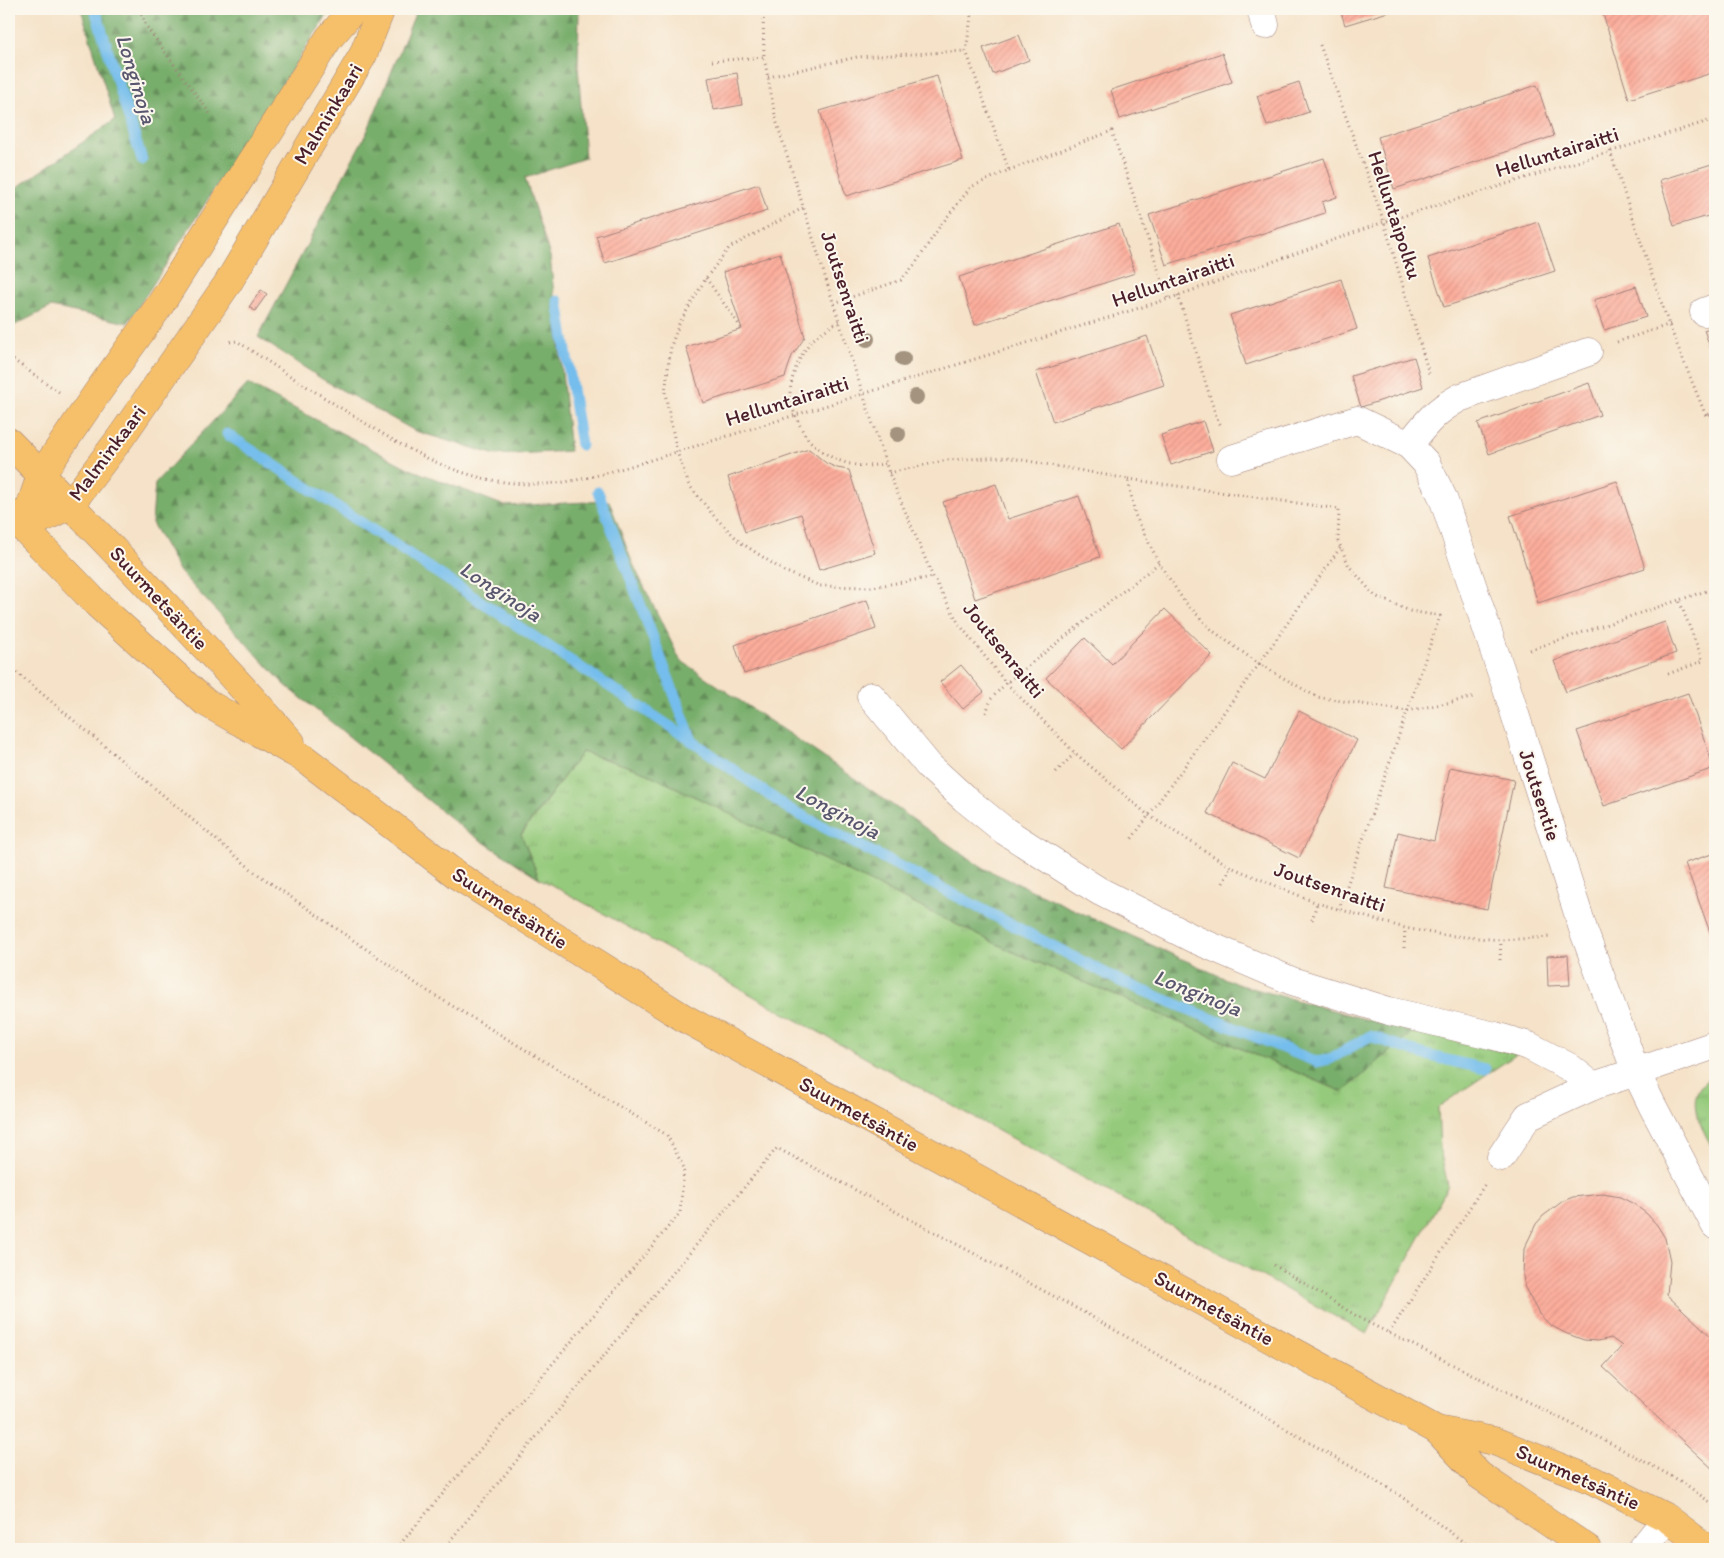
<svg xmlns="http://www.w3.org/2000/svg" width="1724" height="1558" viewBox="0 0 1724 1558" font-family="Itim,sans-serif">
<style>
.grass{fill:url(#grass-tufts);stroke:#707454}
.forest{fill:url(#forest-firs);stroke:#61664c}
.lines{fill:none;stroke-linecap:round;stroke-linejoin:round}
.stream{stroke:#74bdec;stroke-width:11}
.building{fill:url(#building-hatch)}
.minor-casing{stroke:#a0807a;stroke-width:29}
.major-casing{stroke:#a0807a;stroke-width:29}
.path{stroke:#a0807a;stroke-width:3;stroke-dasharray:1 4;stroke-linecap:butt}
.minor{stroke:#fff;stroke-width:28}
.major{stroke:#f6c06b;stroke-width:28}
.tree{fill:#a3937f}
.labels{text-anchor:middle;stroke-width:4;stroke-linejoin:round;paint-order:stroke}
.street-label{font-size:21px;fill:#4a1f2b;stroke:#fbf7ec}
.water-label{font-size:22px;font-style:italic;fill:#59566f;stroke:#fbf7ec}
</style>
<defs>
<pattern id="grass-tufts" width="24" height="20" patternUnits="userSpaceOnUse" patternTransform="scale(1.25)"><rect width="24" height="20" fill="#95ca7c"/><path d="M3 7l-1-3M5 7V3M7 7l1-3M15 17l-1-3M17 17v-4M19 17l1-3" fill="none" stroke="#82ad6b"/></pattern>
<pattern id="forest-firs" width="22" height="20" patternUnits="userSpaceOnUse" patternTransform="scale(1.25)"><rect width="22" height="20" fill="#78ae6c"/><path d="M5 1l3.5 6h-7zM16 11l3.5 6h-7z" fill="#648d59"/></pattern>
<pattern id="building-hatch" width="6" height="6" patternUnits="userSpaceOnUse" patternTransform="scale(1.25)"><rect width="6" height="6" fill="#fcad9b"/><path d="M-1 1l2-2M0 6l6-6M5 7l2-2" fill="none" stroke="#da9486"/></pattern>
</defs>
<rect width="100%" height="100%" fill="#fbf7ec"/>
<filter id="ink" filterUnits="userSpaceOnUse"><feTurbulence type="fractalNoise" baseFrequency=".02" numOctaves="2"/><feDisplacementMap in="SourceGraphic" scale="10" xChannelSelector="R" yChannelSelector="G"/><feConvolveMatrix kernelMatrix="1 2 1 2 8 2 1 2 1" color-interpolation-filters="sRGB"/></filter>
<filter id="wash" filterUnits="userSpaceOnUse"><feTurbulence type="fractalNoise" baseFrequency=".0096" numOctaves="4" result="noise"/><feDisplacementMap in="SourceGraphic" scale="20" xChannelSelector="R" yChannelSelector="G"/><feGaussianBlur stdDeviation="1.12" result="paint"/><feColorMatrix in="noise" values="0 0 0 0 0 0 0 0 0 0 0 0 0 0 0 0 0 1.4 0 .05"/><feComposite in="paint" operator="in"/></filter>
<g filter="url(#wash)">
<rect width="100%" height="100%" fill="#f5e2c8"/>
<!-- grass -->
<g class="grass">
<path d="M582 752 640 770 1011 951 1343 1092 1412 1032 1517 1054 1438 1107 1440 1150 1448 1186 1367 1334 539 878 521 835Z"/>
<path d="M1715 1075V1153C1702 1127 1678 1094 1715 1075Z"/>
</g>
<!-- forest -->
<g class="forest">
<path d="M81 9H331L128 323 51 307 9 328V193L115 120Z"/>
<path d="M417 9H579L578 66 585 158 525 178 550 256 570 451 496 455 415 431 322 379 258 337 367 132Z"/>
<path d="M248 384 410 469 505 506 609 501 632 562 680 660 848 774 981 867 1237 984 1412 1032 1343 1092 1011 951 640 770 582 752 521 834 539 878 465 830 284 684 180 572 152 523 155 483Z"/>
</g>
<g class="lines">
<!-- stream -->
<g class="stream">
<path d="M95 9 142 160"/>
<path d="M558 301 581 445"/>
<path d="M227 434 692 741 789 809 1122 982 1317 1062 1330 1059 1370 1036 1422 1054 1485 1069"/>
<path d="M598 492 692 741"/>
</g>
</g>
<g id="blocks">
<!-- building -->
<g class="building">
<path d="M908 9H930L929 14Z"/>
<path d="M1340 9H1398L1345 25Z"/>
<path d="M1608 9H1715V72L1629 99 1602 11Z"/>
<path d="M1019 35 1029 60 993 74 983 48Z"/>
<path d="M1222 53 1232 82 1120 119 1111 90Z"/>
<path d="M737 73 742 105 714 110 708 78Z"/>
<path d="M937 76 963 160 846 196 820 111Z"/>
<path d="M1299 82 1309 112 1267 126 1257 96Z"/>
<path d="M1537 85 1554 136 1394 189 1378 137Z"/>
<path d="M1324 158 1337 197 1322 202 1325 213 1166 265 1149 215Z"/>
<path d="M1715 163V214L1674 226 1660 180Z"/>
<path d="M759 184 767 211 605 263 596 236Z"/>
<path d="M1538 222 1555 271 1444 307 1428 258Z"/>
<path d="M1119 224 1135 273 975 325 959 277Z"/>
<path d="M780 253 805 337 792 356 785 377 703 403 686 347 742 329 723 272Z"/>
<path d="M1341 279 1357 329 1246 365 1230 315Z"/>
<path d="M1636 286 1646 317 1604 330 1594 300Z"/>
<path d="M261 290 267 294 255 311 249 307Z"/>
<path d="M1715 326V361L1704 330Z"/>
<path d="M1147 336 1164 385 1053 422 1036 372Z"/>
<path d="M1414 357 1423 387 1361 407 1351 376Z"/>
<path d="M1589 383 1600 415 1489 454 1478 423Z"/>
<path d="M1203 421 1213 451 1171 465 1161 435Z"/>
<path d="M809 449 826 463 837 468 849 470 875 553 819 570 801 514 745 532 728 477Z"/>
<path d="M1617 481 1645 568 1538 603 1510 516Z"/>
<path d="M996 484 1008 519 1079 496 1100 557 975 599 943 502Z"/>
<path d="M867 600 876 629 744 674 735 645Z"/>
<path d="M1165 609 1212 655 1121 749 1046 678 1085 638 1112 664Z"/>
<path d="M1665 622 1676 653 1566 692 1554 661Z"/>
<path d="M961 665 984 692 963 709 940 682Z"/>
<path d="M1688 693 1714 768 1604 806 1577 731Z"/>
<path d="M1299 711 1357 740 1299 858 1207 813 1232 763 1265 779Z"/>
<path d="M1450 767 1514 780 1487 909 1386 888 1398 832 1434 841Z"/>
<path d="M1715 853V946L1685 863Z"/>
<path d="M1568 955 1570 985 1548 986 1547 956Z"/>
<path d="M1603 1194 1620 1197 1634 1204 1647 1214 1657 1225 1665 1238 1670 1261 1667 1295 1715 1340V1471L1603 1367 1622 1346 1611 1338 1598 1341 1584 1340 1565 1333 1550 1325 1539 1314 1525 1288 1523 1276 1524 1249 1536 1224 1543 1216 1563 1201 1573 1197Z"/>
</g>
</g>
</g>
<g filter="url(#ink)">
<use href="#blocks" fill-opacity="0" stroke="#a0807a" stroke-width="1"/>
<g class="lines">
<!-- minor casing -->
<g class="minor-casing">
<g id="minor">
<path d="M1261 9 1265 25"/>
<path d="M1704 312 1715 308"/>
<path d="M1409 445C1427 422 1434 412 1459 398L1588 352"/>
<path d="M1231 459 1357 420 1409 445 1426 463 1443 498 1507 689 1584 932 1636 1072 1715 1045"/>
<path d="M871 696 929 766 964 798 1005 831 1099 891 1194 939 1292 981 1389 1011 1495 1036 1529 1046 1569 1067 1593 1086"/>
<path d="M1501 1157 1528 1116 1593 1086 1636 1072 1652 1105 1715 1225"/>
<path d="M1642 1549 1667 1518"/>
</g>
</g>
<!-- major casing -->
<g class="major-casing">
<g id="major">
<path d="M9 442C105 540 200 639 291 742"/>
<path d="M9 513 97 604 205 702 305 759 458 876 684 1018 1437 1430 1494 1441 1592 1480 1667 1518 1708 1549"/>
<path d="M23 528 70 505 121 437 228 283 363 55 381 9"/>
<path d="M23 528 41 475 97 393 160 305 329 38 354 9"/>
<path d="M1437 1430 1479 1475 1588 1549"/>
</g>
</g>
<!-- path -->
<g class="path">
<path d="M140 9 146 26 211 115"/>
<path d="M763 9 764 57 776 120 839 321 889 473 933 577 959 624 1006 683 1075 753 1148 815 1231 867 1317 903 1405 928 1443 935 1501 940 1551 937"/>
<path d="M1320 45 1384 222 1430 377"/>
<path d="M712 61 764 57"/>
<path d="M768 77 857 57 966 51"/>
<path d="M1610 151 1669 325 1706 416 1715 411"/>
<path d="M1009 170 1112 131 1168 299"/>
<path d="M803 208 729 248 706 278 679 324 671 346 665 393 677 452 689 485 714 516 740 542 784 571 820 586 872 587 933 577"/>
<path d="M706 278 742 329"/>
<path d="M1178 295 1217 419 1222 427"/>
<path d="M834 303 901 280 916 263 940 226 971 187 1009 170 966 51 971 17 969 9"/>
<path d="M839 321C827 329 814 336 806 348 797 362 789 382 790 399 791 407 796 416 799 424 802 429 805 436 809 440 829 461 858 471 886 463"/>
<path d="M230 342 237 341C274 366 312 390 349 413 410 451 463 485 538 484 573 484 605 473 638 464L1168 299 1384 222 1715 119"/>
<path d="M1617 342 1671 324"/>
<path d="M9 357 59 392"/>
<path d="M889 473 947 460 1006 457 1128 479 1135 515 1159 563"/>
<path d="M1128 479 1339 509 1338 541 1349 566 1375 596 1410 611 1440 616 1339 909"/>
<path d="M1340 548 1259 664 1317 697 1407 711 1476 697"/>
<path d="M1530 650 1679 600"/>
<path d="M9 666 256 873 421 987 667 1135 684 1168 680 1213 396 1549"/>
<path d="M1668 674 1703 661 1679 600 1715 588"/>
<path d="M986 713 991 699 1006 683 1159 563 1184 601 1213 631 1259 664 1130 841"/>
<path d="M1056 772 1075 753"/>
<path d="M1223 883 1231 867"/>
<path d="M1312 920 1317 903"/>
<path d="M1404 948 1405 928"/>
<path d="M1500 960 1501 940"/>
<path d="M1274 1265 1363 1320 1612 1444 1684 1483 1715 1506"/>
<path d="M1389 1333 1485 1184"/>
<path d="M443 1549 777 1148 1087 1314 1395 1492 1473 1549"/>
</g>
<!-- minor -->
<use href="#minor" class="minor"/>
<!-- major -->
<use href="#major" class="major"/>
</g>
<!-- trees -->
<g class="tree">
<circle cx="867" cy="339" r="8"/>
<circle cx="903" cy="359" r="8"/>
<circle cx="916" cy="397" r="8"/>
<circle cx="898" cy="434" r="8"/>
</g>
</g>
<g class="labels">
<!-- street labels -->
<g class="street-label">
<text transform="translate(328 114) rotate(-59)" y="7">Malminkaari</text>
<text transform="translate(1557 152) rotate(-17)" y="7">Helluntairaitti</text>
<text transform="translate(1395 215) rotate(72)" y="7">Helluntaipolku</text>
<text transform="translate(1173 280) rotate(-19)" y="7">Helluntairaitti</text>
<text transform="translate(845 287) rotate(72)" y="7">Joutsenraitti</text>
<text transform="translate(787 401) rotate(-17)" y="7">Helluntairaitti</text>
<text transform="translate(107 453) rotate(-53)" y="7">Malminkaari</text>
<text transform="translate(159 598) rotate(47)" y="7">Suurmetsäntie</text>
<text transform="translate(1004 650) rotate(51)" y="7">Joutsenraitti</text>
<text transform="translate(1540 795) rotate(72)" y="7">Joutsentie</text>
<text transform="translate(1330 887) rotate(19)" y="7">Joutsenraitti</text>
<text transform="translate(510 908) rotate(33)" y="7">Suurmetsäntie</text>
<text transform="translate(859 1114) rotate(29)" y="7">Suurmetsäntie</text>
<text transform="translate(1214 1308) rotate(29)" y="7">Suurmetsäntie</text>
<text transform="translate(1578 1477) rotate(24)" y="7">Suurmetsäntie</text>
</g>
<!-- water labels -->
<g class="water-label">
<text transform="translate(137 79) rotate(73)" y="8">Longinoja</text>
<text transform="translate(501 591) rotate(33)" y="8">Longinoja</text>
<text transform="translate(838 811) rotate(28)" y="8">Longinoja</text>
<text transform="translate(1198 992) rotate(22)" y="8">Longinoja</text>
</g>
</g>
<!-- margin -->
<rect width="1724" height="1558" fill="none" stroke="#fbf7ec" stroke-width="30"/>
</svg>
